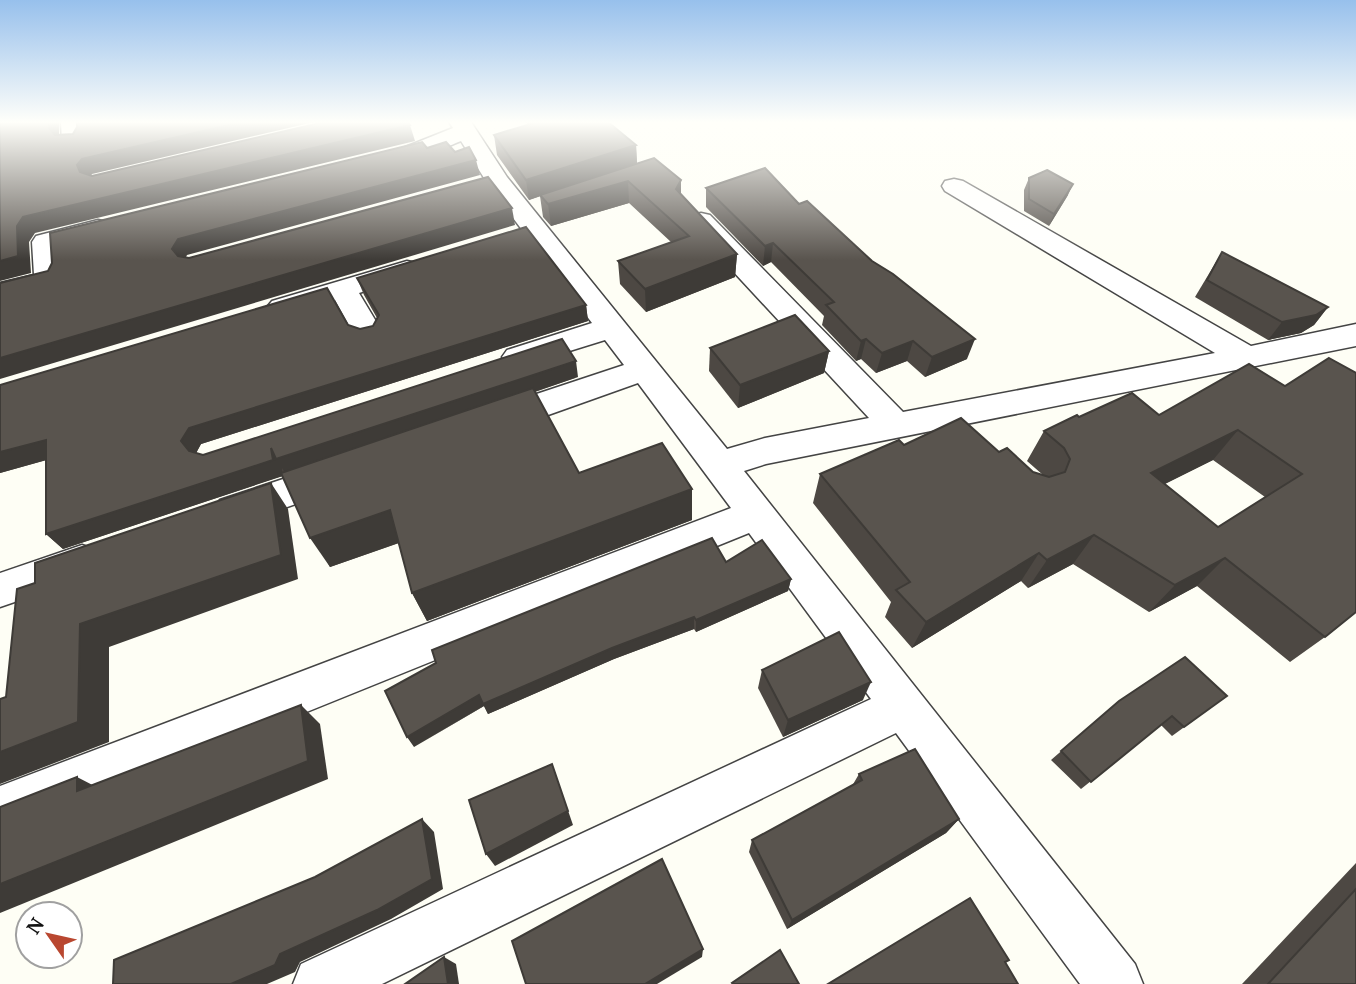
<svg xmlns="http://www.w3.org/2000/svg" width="1356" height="984" viewBox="0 0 1356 984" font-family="'PT Serif',serif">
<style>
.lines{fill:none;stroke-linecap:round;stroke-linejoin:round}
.street-casing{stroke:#444;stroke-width:3}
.street{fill:#fff;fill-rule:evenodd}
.wall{fill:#4d4843;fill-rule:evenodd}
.shaded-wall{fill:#3e3b37}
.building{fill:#59544e;stroke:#3e3b37;stroke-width:2;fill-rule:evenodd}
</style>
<rect width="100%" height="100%" fill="#fefef5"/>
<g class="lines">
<!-- street casing -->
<g class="street-casing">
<g id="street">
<path d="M61 122H83L84 143 81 148H65L62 143Z"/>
<path d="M449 122H471L507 177 727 449 765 438 869 418 692 227 688 221 692 215 701 213 710 215 903 412 1215 353 945 191 942 186 945 181 954 179 963 181 1251 346 1356 324V346L766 464 744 471 1135 964 1143 984H1080L896 733 382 984H293L301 964 871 699 749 533 0 836V786L731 508 638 383 506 430 494 433 482 430 477 421 482 412 624 365 605 340 518 367 507 364 502 357 507 350 592 323 489 186 461 141C438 150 395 172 371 166L367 161 371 156 403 148 453 128Z"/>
<path d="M98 220 107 222 111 228 107 234 59 247 62 280 58 286 0 301V283L34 275 32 242 36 236Z"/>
<path d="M407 261 417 263 421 269 417 275 359 293 383 333 379 340 368 343 357 340 335 300 282 316 272 313 267 307 272 301Z"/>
<path d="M337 461 350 465 355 475 350 485 233 526 220 522 214 511 220 500Z"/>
<path d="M82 545 96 550 102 562 96 574 0 607V573Z"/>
</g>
</g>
<!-- street -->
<use href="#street" class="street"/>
</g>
<!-- wall -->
<g class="wall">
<path d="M526 122H608L636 145 637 163 681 180V195L737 254 735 277 646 312 620 284 618 261 671 242 629 203 551 226 543 217 540 196 529 200 497 155 494 135 528 125Z"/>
<path d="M1029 178 1068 195 1049 226 1024 211V190Z"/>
<path d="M706 188 799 204 967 359 925 377 907 361 876 373 861 359 856 361 822 325 824 316 771 262 763 266 706 207Z"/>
<path d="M1222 252 1328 307 1314 325 1301 333 1268 340 1195 297Z"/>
<path d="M357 278 586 305 588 321 201 444 196 453 203 455 578 377 535 392 579 473 692 489V520L427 621 412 593 399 543 330 567 282 476 63 549 46 534V460L0 473V385L348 325 360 329 373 326 377 318 364 295Z"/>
<path d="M710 348 829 351 824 373 738 408 709 371Z"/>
<path d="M1329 358 1325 637 1290 662 1197 586 1149 612 1073 564 1028 588 1021 581 912 648 885 617 891 602 813 503 820 474 904 445 999 452 1033 472 1043 475 1027 461 1044 431 1079 417 1159 415 1285 386ZM1213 460 1265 497 1218 527 1165 484Z"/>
<path d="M726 562 791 579 788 591 696 632 694 629 614 659 488 714 484 706 414 747Z"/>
<path d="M762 670 863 700 783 737 758 688Z"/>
<path d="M1227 696 1172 736 1161 725 1081 789 1051 760 1119 701Z"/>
<path d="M859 774 959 819 946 833 787 929 749 852 752 840 852 786Z"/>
<path d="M1356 863V984H1242Z"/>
</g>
<!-- shaded-wall -->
<g class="shaded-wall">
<path d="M49 122H59V143L49 128Z"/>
<path d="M242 122H314L92 174 88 181 80 172 77 165 82 159Z"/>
<path d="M410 125 415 141 35 233 29 242 31 273 0 281V261L17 226 23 217Z"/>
<path d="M636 145 637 164 529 200 526 180Z"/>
<path d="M476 160 480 175 187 255 182 265 172 249 178 239Z"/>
<path d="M681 180V202L676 189Z"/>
<path d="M628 181 629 203 551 226 548 204Z"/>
<path d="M1073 184 1068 195 1049 226 1054 214Z"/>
<path d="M512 208 515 225 0 379V358Z"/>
<path d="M773 243 771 262 763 266 765 246Z"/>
<path d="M737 254 735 277 646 312 645 289Z"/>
<path d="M586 305 588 321 201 444 194 457 181 441 189 428Z"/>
<path d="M1328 307 1314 325 1301 333 1268 340 1282 322Z"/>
<path d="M866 339 861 359 856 361 861 341Z"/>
<path d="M975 339 967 359 925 377 932 357Z"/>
<path d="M913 341 907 361 876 373 882 353Z"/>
<path d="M829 351 824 373 738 408 740 385Z"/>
<path d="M576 361 578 377 286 475 282 468 283 476 63 549 46 534 271 448Z"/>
<path d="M1238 430 1213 460 1128 502 1151 473Z"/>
<path d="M46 440 61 456 0 473V452Z"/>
<path d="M271 483 288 509 298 579 109 647V742L0 784V752L80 624Z"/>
<path d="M692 489V520L427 621 412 593Z"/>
<path d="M390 510 404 541 330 567 310 538Z"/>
<path d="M1094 535 1073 564 1028 588 1047 560Z"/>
<path d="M1039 553 1021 581 912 648 926 622Z"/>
<path d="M1225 558 1197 586 1149 612 1175 585Z"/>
<path d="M791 579 788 591 696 632V620Z"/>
<path d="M694 617V629L614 659 488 714 484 706 414 747 407 737 479 695 612 648Z"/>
<path d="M871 682 863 700 783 737 788 720Z"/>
<path d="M301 705 320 724 328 779 0 913V884Z"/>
<path d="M552 764 573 825 495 866 486 854Z"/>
<path d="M77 777 110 794 77 791Z"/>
<path d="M422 819 434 832 443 889 391 919 300 962 295 972 267 984H231L280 954Z"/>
<path d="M959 819 946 833 787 929 792 920Z"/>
<path d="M703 949 702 957 657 984H645Z"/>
<path d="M444 957 456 964 459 984H448Z"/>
</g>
<!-- building -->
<g class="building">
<path d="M0 122H49V128L55 135 73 134 77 127V122H242L82 159 77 165 80 172 92 176 324 122H408L410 125 23 217 17 226 18 256 0 261Z"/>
<path d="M537 122H608L636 145 526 180 494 135Z"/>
<path d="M422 142 427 148 446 142 455 152 469 147 476 160 178 239 172 249 178 256 189 258 488 177 512 208 0 358V283L48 271 52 263 50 233Z"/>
<path d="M654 158 681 180 676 189 737 254 645 289 618 261 689 236 628 181 548 204 540 195Z"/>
<path d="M765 168 799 204 807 201 872 261 893 274 975 339 932 357 913 341 882 353 866 339 861 341 826 305 834 302 773 243 765 246 706 188Z"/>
<path d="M1047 170 1073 184 1054 214 1029 199V178Z"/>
<path d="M526 227 586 305 189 428 181 441 189 451 203 455 562 339 576 361 276 459 271 448 273 460 46 534V440L0 452V385L327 288 348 325 360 329 373 326 379 315 357 278Z"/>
<path d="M1222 252 1328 307 1316 315 1282 322 1207 280Z"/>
<path d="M795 315 829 351 740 385 710 348Z"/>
<path d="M1329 358 1356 373V612L1325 637 1225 558 1175 585 1094 535 1047 560 1039 553 926 622 896 590 910 582 820 474 899 440 904 445 961 418 999 452 1007 448 1033 472 1049 477 1065 472 1070 459 1064 448 1044 431 1077 415 1079 417 1132 393 1159 415 1249 364 1285 386ZM1238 430 1302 474 1218 527 1151 473Z"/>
<path d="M533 388 579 473 662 443 692 489 412 593 390 510 310 538 281 473Z"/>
<path d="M271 483 281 555 80 624 78 722 0 752V699L6 697 17 589 35 583V563Z"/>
<path d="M712 538 726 562 762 540 791 579 696 620 694 617 612 648 483 704 479 695 407 737 385 691 436 663 432 650Z"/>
<path d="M839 632 871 682 788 720 762 670Z"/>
<path d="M1185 657 1227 696 1184 727 1172 716 1091 782 1061 751 1119 701Z"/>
<path d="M301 705 308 761 0 884V807L77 777V791Z"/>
<path d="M915 749 959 819 792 920 752 840 862 780 859 774Z"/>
<path d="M552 764 568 811 486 854 469 800Z"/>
<path d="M422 819 432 879 377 910 280 954 275 965 231 984H113L114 960 315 877Z"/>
<path d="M662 859 703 949 645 984H526L512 941Z"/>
<path d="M1356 889V984H1268Z"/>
<path d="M970 898 1009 960 1005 962 1018 984H828Z"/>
<path d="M780 950 799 984H733L732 983Z"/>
<path d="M444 957 448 984H405Z"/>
</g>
<!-- sky -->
<linearGradient id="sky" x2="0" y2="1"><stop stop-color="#97c0ec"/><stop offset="0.47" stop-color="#fffffa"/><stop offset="1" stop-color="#fffffa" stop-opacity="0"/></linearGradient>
<rect width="1356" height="260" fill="url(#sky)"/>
<!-- north arrow -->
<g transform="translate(49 935) rotate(304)"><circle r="33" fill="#ffffff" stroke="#a0a0a0" stroke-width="2"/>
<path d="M0-5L12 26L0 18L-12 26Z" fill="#b94730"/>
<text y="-10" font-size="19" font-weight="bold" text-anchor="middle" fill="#111111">N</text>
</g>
</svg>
